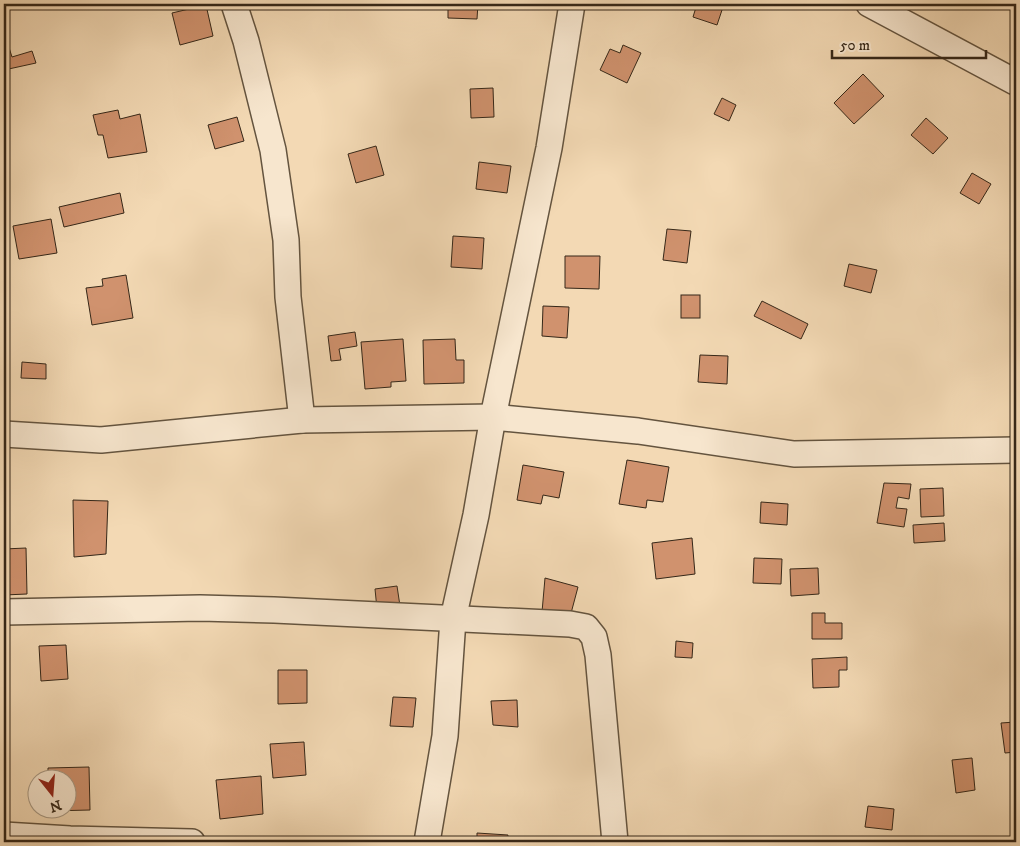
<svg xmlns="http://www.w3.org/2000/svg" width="1020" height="846" viewBox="0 0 1020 846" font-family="'IM FELL DW Pica',serif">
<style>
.building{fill:#d0926e;stroke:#352718}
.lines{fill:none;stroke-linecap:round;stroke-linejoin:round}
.street-casing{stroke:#64543f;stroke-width:28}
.street{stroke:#f7e6ce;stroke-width:25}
</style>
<rect width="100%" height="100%" fill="#f3d9b4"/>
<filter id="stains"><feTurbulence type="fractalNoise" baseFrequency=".004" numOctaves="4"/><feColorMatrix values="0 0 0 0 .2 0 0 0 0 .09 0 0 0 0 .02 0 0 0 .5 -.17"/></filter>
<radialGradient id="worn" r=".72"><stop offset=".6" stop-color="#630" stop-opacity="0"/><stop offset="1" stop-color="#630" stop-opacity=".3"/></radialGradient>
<!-- building -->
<g class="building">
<path d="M448 4H478L477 19 448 18Z"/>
<path d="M697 4H724L717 25 693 17Z"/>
<path d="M206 5 213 36 180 45 172 13Z"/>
<path d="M5 35 12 57 32 51 36 63 4 70V36Z"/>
<path d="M623 45 641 53 627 83 600 70 610 49 620 53Z"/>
<path d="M863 74 884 96 854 124 834 103Z"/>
<path d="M493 88 494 117 471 118 470 89Z"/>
<path d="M722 98 736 105 729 121 714 114Z"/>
<path d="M118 110 120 119 140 114 147 152 108 158 103 135H98L93 115Z"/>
<path d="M237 117 244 141 215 149 208 125Z"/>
<path d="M926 118 948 138 933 154 911 135Z"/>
<path d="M376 146 384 175 356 183 348 154Z"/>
<path d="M479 162 511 166 507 193 476 189Z"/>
<path d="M972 173 991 184 979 204 960 193Z"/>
<path d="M120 193 124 213 64 227 59 207Z"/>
<path d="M51 219 57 253 19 259 13 226Z"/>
<path d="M667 229 691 231 687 263 663 260Z"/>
<path d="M453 236 484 238 482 269 451 267Z"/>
<path d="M565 256H600L599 289 565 288Z"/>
<path d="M849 264 877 270 871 293 844 286Z"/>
<path d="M126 275 133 318 92 325 86 288 103 286 102 279Z"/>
<rect x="681" y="295" width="19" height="23"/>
<path d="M762 301 808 324 801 339 754 316Z"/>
<path d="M543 306 569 307 567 338 542 336Z"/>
<path d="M355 332 357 346 339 349 341 360 331 361 328 336Z"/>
<path d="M403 339 406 381 391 382V387L365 389 361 342Z"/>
<path d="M455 339 456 360H464V383L424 384 423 340Z"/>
<path d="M700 355 728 356 727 384 698 382Z"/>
<path d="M22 362 46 364V379L21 378Z"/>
<path d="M627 460 669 467 663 502 647 500 646 508 619 504Z"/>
<path d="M523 465 564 472 559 498 543 495 541 504 517 500Z"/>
<path d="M884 483 911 484 909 499 898 497 896 508 907 509 904 527 877 523Z"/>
<path d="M943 488 944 516 921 517 920 489Z"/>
<path d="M73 500 108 501 106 554 74 557Z"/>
<path d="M761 502 788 504 787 525 760 523Z"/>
<path d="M944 523 945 541 914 543 913 525Z"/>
<path d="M692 538 695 574 656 579 652 543Z"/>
<path d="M26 548 27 594 4 595V549Z"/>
<path d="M754 558 782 559 781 584 753 583Z"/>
<path d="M818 568 819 594 791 596 790 569Z"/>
<path d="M545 578 578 587 570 617 542 612Z"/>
<path d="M397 586 400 606 377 609 375 589Z"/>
<path d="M812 613H825V623H842V639H812Z"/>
<path d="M676 641 693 643 692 658 675 657Z"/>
<path d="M66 645 68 679 41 681 39 646Z"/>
<path d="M847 657V670H839V687L813 688 812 659Z"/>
<path d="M278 670H307V703L278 704Z"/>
<path d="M393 697 416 698 413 727 390 726Z"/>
<path d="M517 700 518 727 493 725 491 701Z"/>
<path d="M1015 722 1016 730V752L1005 753 1001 723Z"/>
<path d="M304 742 306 775 273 778 270 744Z"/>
<path d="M972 758 975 790 956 793 952 760Z"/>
<path d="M89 767 90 810 49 811V808H68V778H48V768Z"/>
<path d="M261 776 263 814 220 819 216 780Z"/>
<path d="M868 806 894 809 892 830 865 827Z"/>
<path d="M477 833 508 835 507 842H477Z"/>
</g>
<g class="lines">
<!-- street casing -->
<g class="street-casing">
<g id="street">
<path d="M234 4 246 41 273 150 286 240 288 297 302 420"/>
<path d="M869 4 1015 82"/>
<path d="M4 434 101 440 302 420 493 417 638 431 794 454 1016 450"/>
<path d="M4 612 200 608 274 610 570 624 586 627 594 637 598 655 615 842"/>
<path d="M4 835 70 839 192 842"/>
<path d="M427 842 445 736 453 619 476 515 493 417 549 148 572 4"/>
</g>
</g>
<!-- street -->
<use href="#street" class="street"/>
</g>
<!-- margin -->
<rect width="1020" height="846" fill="none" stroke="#f3d9b4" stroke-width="20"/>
<rect x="5" y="5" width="1010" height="836" fill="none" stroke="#352718" stroke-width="2.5"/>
<rect x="10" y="10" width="1000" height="826" fill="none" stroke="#352718"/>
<!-- north arrow -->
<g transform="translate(52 794) rotate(163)"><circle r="24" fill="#f7e6ce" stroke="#a99a85"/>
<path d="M0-4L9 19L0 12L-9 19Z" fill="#8f2418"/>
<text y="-8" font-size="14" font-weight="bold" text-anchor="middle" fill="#352718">N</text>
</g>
<!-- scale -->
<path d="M832 50v8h154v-8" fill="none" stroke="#352718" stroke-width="2.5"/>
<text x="840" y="50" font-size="15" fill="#352718" stroke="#f7e6ce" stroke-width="4" paint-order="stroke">50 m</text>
<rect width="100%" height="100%" filter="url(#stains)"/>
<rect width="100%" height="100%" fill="url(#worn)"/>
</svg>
